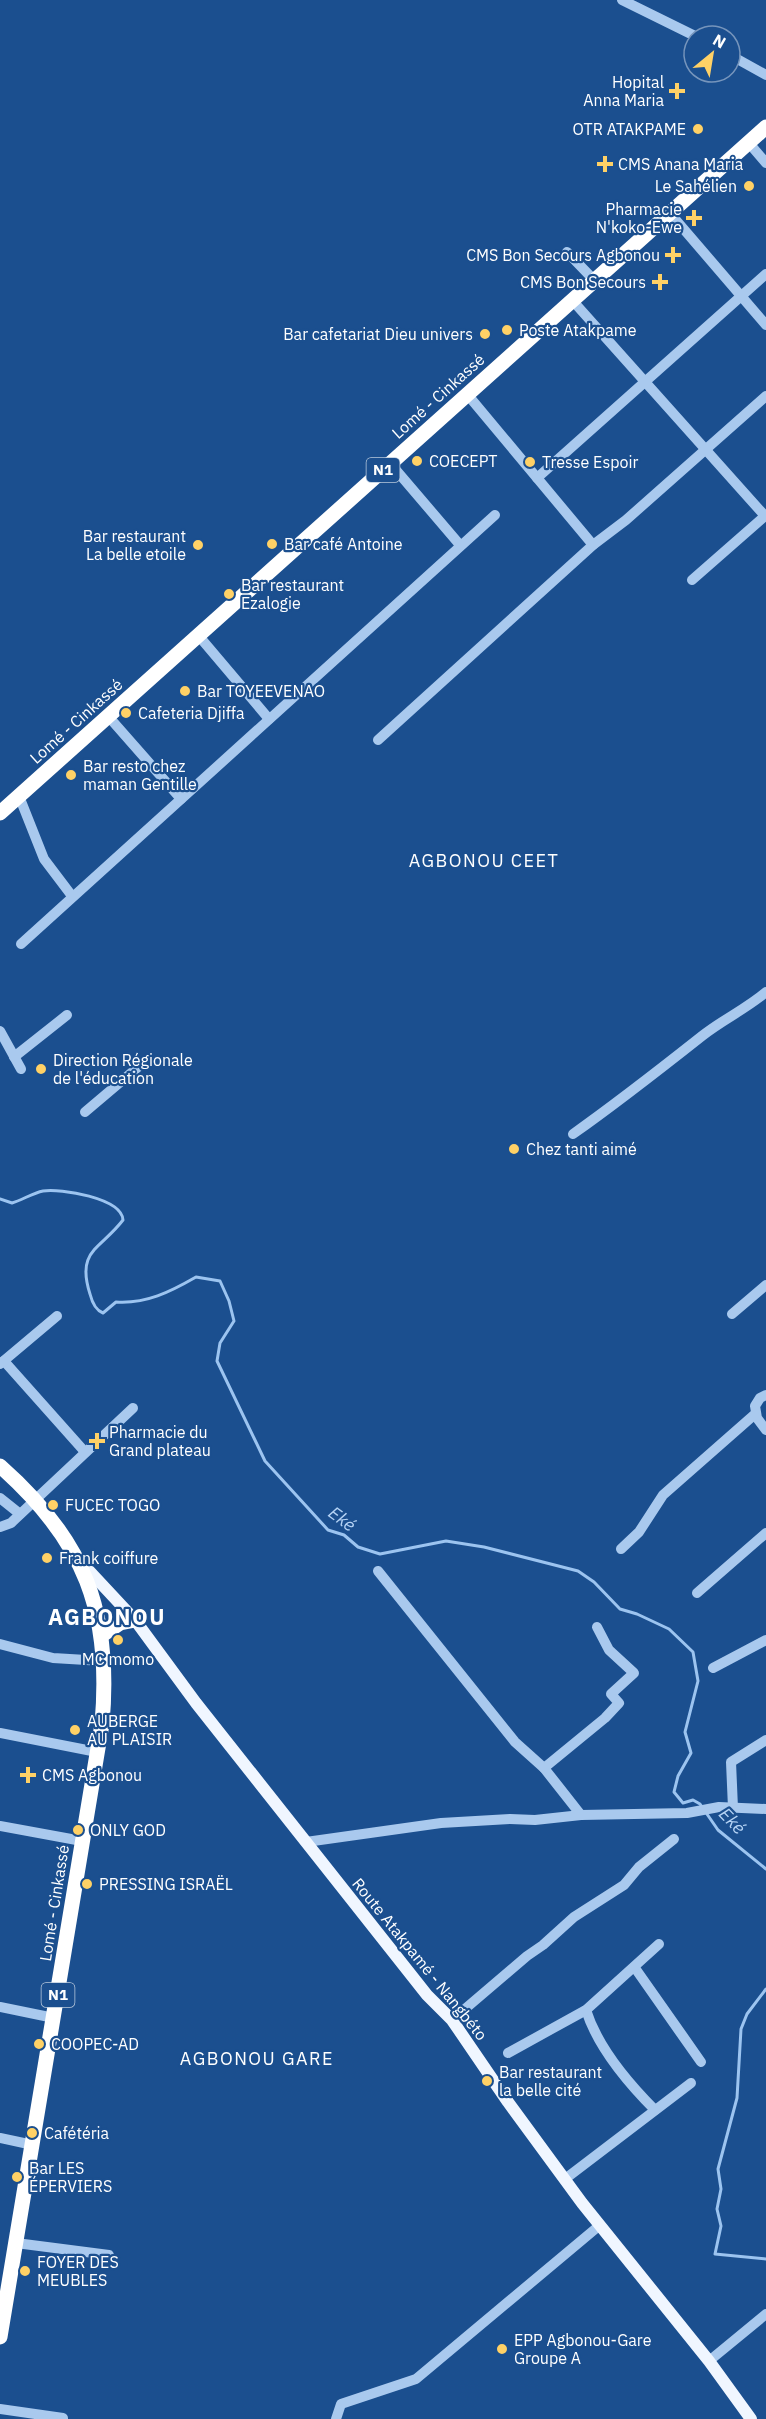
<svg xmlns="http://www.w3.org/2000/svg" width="766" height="2419" viewBox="0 0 766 2419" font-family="'IBM Plex Sans',sans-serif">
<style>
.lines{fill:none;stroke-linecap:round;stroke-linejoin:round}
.stream{stroke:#9cc4f0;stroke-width:3}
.minor{stroke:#a9c9ee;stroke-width:10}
.major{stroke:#f0f6ff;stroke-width:12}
.highway{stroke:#fff;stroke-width:15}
.poi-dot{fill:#ffd166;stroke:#1b4f8f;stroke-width:2}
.labels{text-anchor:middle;stroke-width:4.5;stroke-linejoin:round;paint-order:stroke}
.shield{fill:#1b4f8f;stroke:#bbcadd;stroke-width:1.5}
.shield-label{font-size:15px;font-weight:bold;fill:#fff}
.poi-label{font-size:16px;fill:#fff;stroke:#1b4f8f;text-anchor:start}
.street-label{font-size:16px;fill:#fff;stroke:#1b4f8f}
.neighbourhood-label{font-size:18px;letter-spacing:1.5px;fill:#fff;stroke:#1b4f8f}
.water-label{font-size:18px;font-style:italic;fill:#b5d3f5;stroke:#1b4f8f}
.district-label{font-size:22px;font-weight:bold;letter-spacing:1.5px;fill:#fff;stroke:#1b4f8f}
</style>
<rect width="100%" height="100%" fill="#1b4f8f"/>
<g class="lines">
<!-- stream -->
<g class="stream">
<path d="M0 1199 12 1203C22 1200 33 1193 43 1191 60 1188 122 1198 123 1220 100 1250 76 1250 90 1294 92 1302 95 1310 103 1313L116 1302C146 1304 170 1292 196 1277L220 1281 229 1301 234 1321 220 1343 217 1361 265 1461 328 1530 344 1535 358 1547 380 1554 446 1541 484 1547 578 1571 594 1582 620 1609 637 1614 669 1629 693 1652 698 1681 685 1732 691 1753 678 1776 674 1792 683 1803 693 1800 700 1804 718 1830 766 1869"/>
<path d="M766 1989 747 2014 741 2029 737 2098 718 2169 721 2189 717 2209 721 2226 715 2254 766 2259"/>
</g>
<!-- minor -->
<g class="minor">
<path d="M622 0 695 36"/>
<path d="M730 55 766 75"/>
<path d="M748 142 766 163"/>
<path d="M669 212 766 325"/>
<path d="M567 252 594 280"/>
<path d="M572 300 765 516 692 580"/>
<path d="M467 394 593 545"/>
<path d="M390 463 460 545"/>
<path d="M537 478 766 274"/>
<path d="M198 635 269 719"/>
<path d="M108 716 181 799"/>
<path d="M378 740 593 545 626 520 766 396"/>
<path d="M19 796 44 859 72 896"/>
<path d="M21 944 495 515"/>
<path d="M0 1031 21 1069"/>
<path d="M14 1057 67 1015"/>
<path d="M85 1112 137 1068"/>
<path d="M573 1134C617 1103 659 1070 702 1036 722 1020 746 1009 766 992"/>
<path d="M732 1314 766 1285"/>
<path d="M4 1361 85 1452"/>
<path d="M0 1364 57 1316"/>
<path d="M766 1395 760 1398 755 1406 757 1418 766 1430"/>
<path d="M0 1498 20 1514"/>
<path d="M35 1500 133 1408"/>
<path d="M0 1527 11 1523 30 1505"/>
<path d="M621 1549 639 1532 663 1495 754 1415"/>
<path d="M378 1571 515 1742 544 1768 581 1815"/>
<path d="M697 1593 766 1533"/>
<path d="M0 1644 53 1658 103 1661"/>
<path d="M713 1668 766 1640"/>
<path d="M0 1733 97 1752"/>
<path d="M544 1768 605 1718 619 1703 611 1694 634 1673 609 1650 597 1627"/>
<path d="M733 1808 731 1762 766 1740"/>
<path d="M0 1826 82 1841"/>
<path d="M306 1842 441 1823 510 1819 535 1820 581 1815 687 1813 719 1807 766 1809"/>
<path d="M635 1968 701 2062"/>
<path d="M0 2007 54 2018"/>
<path d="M586 2010C598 2048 628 2083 655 2110"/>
<path d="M452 2020 527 1956 543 1945 574 1917 624 1885 639 1867 674 1839"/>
<path d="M508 2053 586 2010 659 1944"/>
<path d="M0 2138 33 2145"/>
<path d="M565 2179 691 2083"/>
<path d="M16 2243 109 2255"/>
<path d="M709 2361 766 2314"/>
<path d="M0 2409 63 2418"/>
<path d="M336 2419 341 2404 416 2379 600 2225"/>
</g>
<!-- major -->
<path class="major" d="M80 1561 135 1620 196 1703 306 1842 427 1995 452 2020 508 2102 582 2203 709 2361 751 2419"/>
<!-- highway -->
<g class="highway">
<path d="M0 813 766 127"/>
<path d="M0 1466C85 1541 112 1612 102 1724L0 2337"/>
<path d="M102 1635 120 1623 135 1620"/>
</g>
</g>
<!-- markers -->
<g class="poi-dot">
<path d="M674 82h6v6h6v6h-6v6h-6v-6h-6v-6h6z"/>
<circle cx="698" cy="129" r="6"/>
<path d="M602 155h6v6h6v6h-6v6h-6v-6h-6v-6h6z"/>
<circle cx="749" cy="186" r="6"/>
<path d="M691 209h6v6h6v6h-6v6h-6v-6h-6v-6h6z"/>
<path d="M670 246h6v6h6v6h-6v6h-6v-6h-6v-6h6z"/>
<path d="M657 273h6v6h6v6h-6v6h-6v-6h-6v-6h6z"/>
<circle cx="507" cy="330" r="6"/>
<circle cx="485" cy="334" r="6"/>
<circle cx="417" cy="461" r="6"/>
<circle cx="530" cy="462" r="6"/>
<circle cx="272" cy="544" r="6"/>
<circle cx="198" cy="545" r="6"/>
<circle cx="229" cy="594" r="6"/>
<circle cx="185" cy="691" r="6"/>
<circle cx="126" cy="713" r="6"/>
<circle cx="71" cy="775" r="6"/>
<circle cx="41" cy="1069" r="6"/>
<circle cx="514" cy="1149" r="6"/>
<path d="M94 1432h6v6h6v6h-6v6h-6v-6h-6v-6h6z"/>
<circle cx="53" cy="1505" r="6"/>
<circle cx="47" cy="1558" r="6"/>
<circle cx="118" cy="1640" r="6"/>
<circle cx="75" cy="1730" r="6"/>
<path d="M25 1766h6v6h6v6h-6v6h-6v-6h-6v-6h6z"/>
<circle cx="78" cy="1830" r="6"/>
<circle cx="87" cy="1884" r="6"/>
<circle cx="39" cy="2044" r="6"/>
<circle cx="487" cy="2081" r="6"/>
<circle cx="32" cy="2133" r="6"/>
<circle cx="17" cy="2177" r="6"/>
<circle cx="25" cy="2271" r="6"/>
<circle cx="502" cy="2349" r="6"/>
</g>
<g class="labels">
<!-- shield labels -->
<g class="shield">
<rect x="366.5" y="458" width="33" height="24" rx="4.5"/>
<rect x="41.5" y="1983" width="33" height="24" rx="4.5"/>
</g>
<g class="shield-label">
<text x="383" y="475">N1</text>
<text x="58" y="2000">N1</text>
</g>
<!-- poi labels -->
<g class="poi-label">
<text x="664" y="88" text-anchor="end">Hopital<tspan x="664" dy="18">Anna Maria</tspan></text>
<text x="686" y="135" text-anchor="end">OTR ATAKPAME</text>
<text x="618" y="170">CMS Anana Maria</text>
<text x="737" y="192" text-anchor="end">Le Sahélien</text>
<text x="682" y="215" text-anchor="end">Pharmacie<tspan x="682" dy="18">N'koko-Ewe</tspan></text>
<text x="660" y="261" text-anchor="end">CMS Bon Secours Agbonou</text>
<text x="646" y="288" text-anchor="end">CMS Bon Secours</text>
<text x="519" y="336">Poste Atakpame</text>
<text x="473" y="340" text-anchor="end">Bar cafetariat Dieu univers</text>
<text x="429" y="467">COECEPT</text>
<text x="542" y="468">Tresse Espoir</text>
<text x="186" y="542" text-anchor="end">Bar restaurant<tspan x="186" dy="18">La belle etoile</tspan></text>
<text x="284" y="550">Bar café Antoine</text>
<text x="241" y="591">Bar restaurant<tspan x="241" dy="18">Ezalogie</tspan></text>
<text x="197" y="697">Bar TOYEEVENAO</text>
<text x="138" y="719">Cafeteria Djiffa</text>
<text x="83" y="772">Bar resto chez<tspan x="83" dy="18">maman Gentille</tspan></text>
<text x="53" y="1066">Direction Régionale<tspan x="53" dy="18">de l'éducation</tspan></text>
<text x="526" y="1155">Chez tanti aimé</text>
<text x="109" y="1438">Pharmacie du<tspan x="109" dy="18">Grand plateau</tspan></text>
<text x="65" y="1511">FUCEC TOGO</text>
<text x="59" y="1564">Frank coiffure</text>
<text x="118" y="1665" text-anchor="middle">MC momo</text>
<text x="87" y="1727">AUBERGE<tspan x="87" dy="18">AU PLAISIR</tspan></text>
<text x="42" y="1781">CMS Agbonou</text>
<text x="90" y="1836">ONLY GOD</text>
<text x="99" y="1890">PRESSING ISRAËL</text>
<text x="51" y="2050">COOPEC-AD</text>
<text x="499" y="2078">Bar restaurant<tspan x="499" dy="18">la belle cité</tspan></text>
<text x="44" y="2139">Cafétéria</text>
<text x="29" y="2174">Bar LES<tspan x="29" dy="18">ÉPERVIERS</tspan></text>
<text x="37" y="2268">FOYER DES<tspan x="37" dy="18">MEUBLES</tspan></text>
<text x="514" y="2346">EPP Agbonou-Gare<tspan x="514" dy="18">Groupe A</tspan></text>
</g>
<!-- street labels -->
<g class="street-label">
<text transform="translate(438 396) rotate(-42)" y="6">Lomé - Cinkassé</text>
<text transform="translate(76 721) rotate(-42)" y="6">Lomé - Cinkassé</text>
<text transform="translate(54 1903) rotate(-81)" y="6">Lomé - Cinkassé</text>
<text transform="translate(420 1959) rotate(51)" y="6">Route Atakpamé - Nangbéto</text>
</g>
<!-- neighbourhood labels -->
<g class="neighbourhood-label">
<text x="484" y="867">AGBONOU CEET</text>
<text x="257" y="2065">AGBONOU GARE</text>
</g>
<!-- water labels -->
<g class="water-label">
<text transform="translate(342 1519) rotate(37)" y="6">Eké</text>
<text transform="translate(732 1821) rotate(46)" y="6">Eké</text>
</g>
<!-- district labels -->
<g class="district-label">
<text x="107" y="1625">AGBONOU</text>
</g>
</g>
<!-- north arrow -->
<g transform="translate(712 54) rotate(30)"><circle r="28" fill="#1b4f8f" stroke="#7695bc" stroke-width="1.5"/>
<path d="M0-4.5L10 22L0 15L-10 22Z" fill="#ffd166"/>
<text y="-9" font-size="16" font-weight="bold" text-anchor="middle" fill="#ffffff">N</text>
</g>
</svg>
